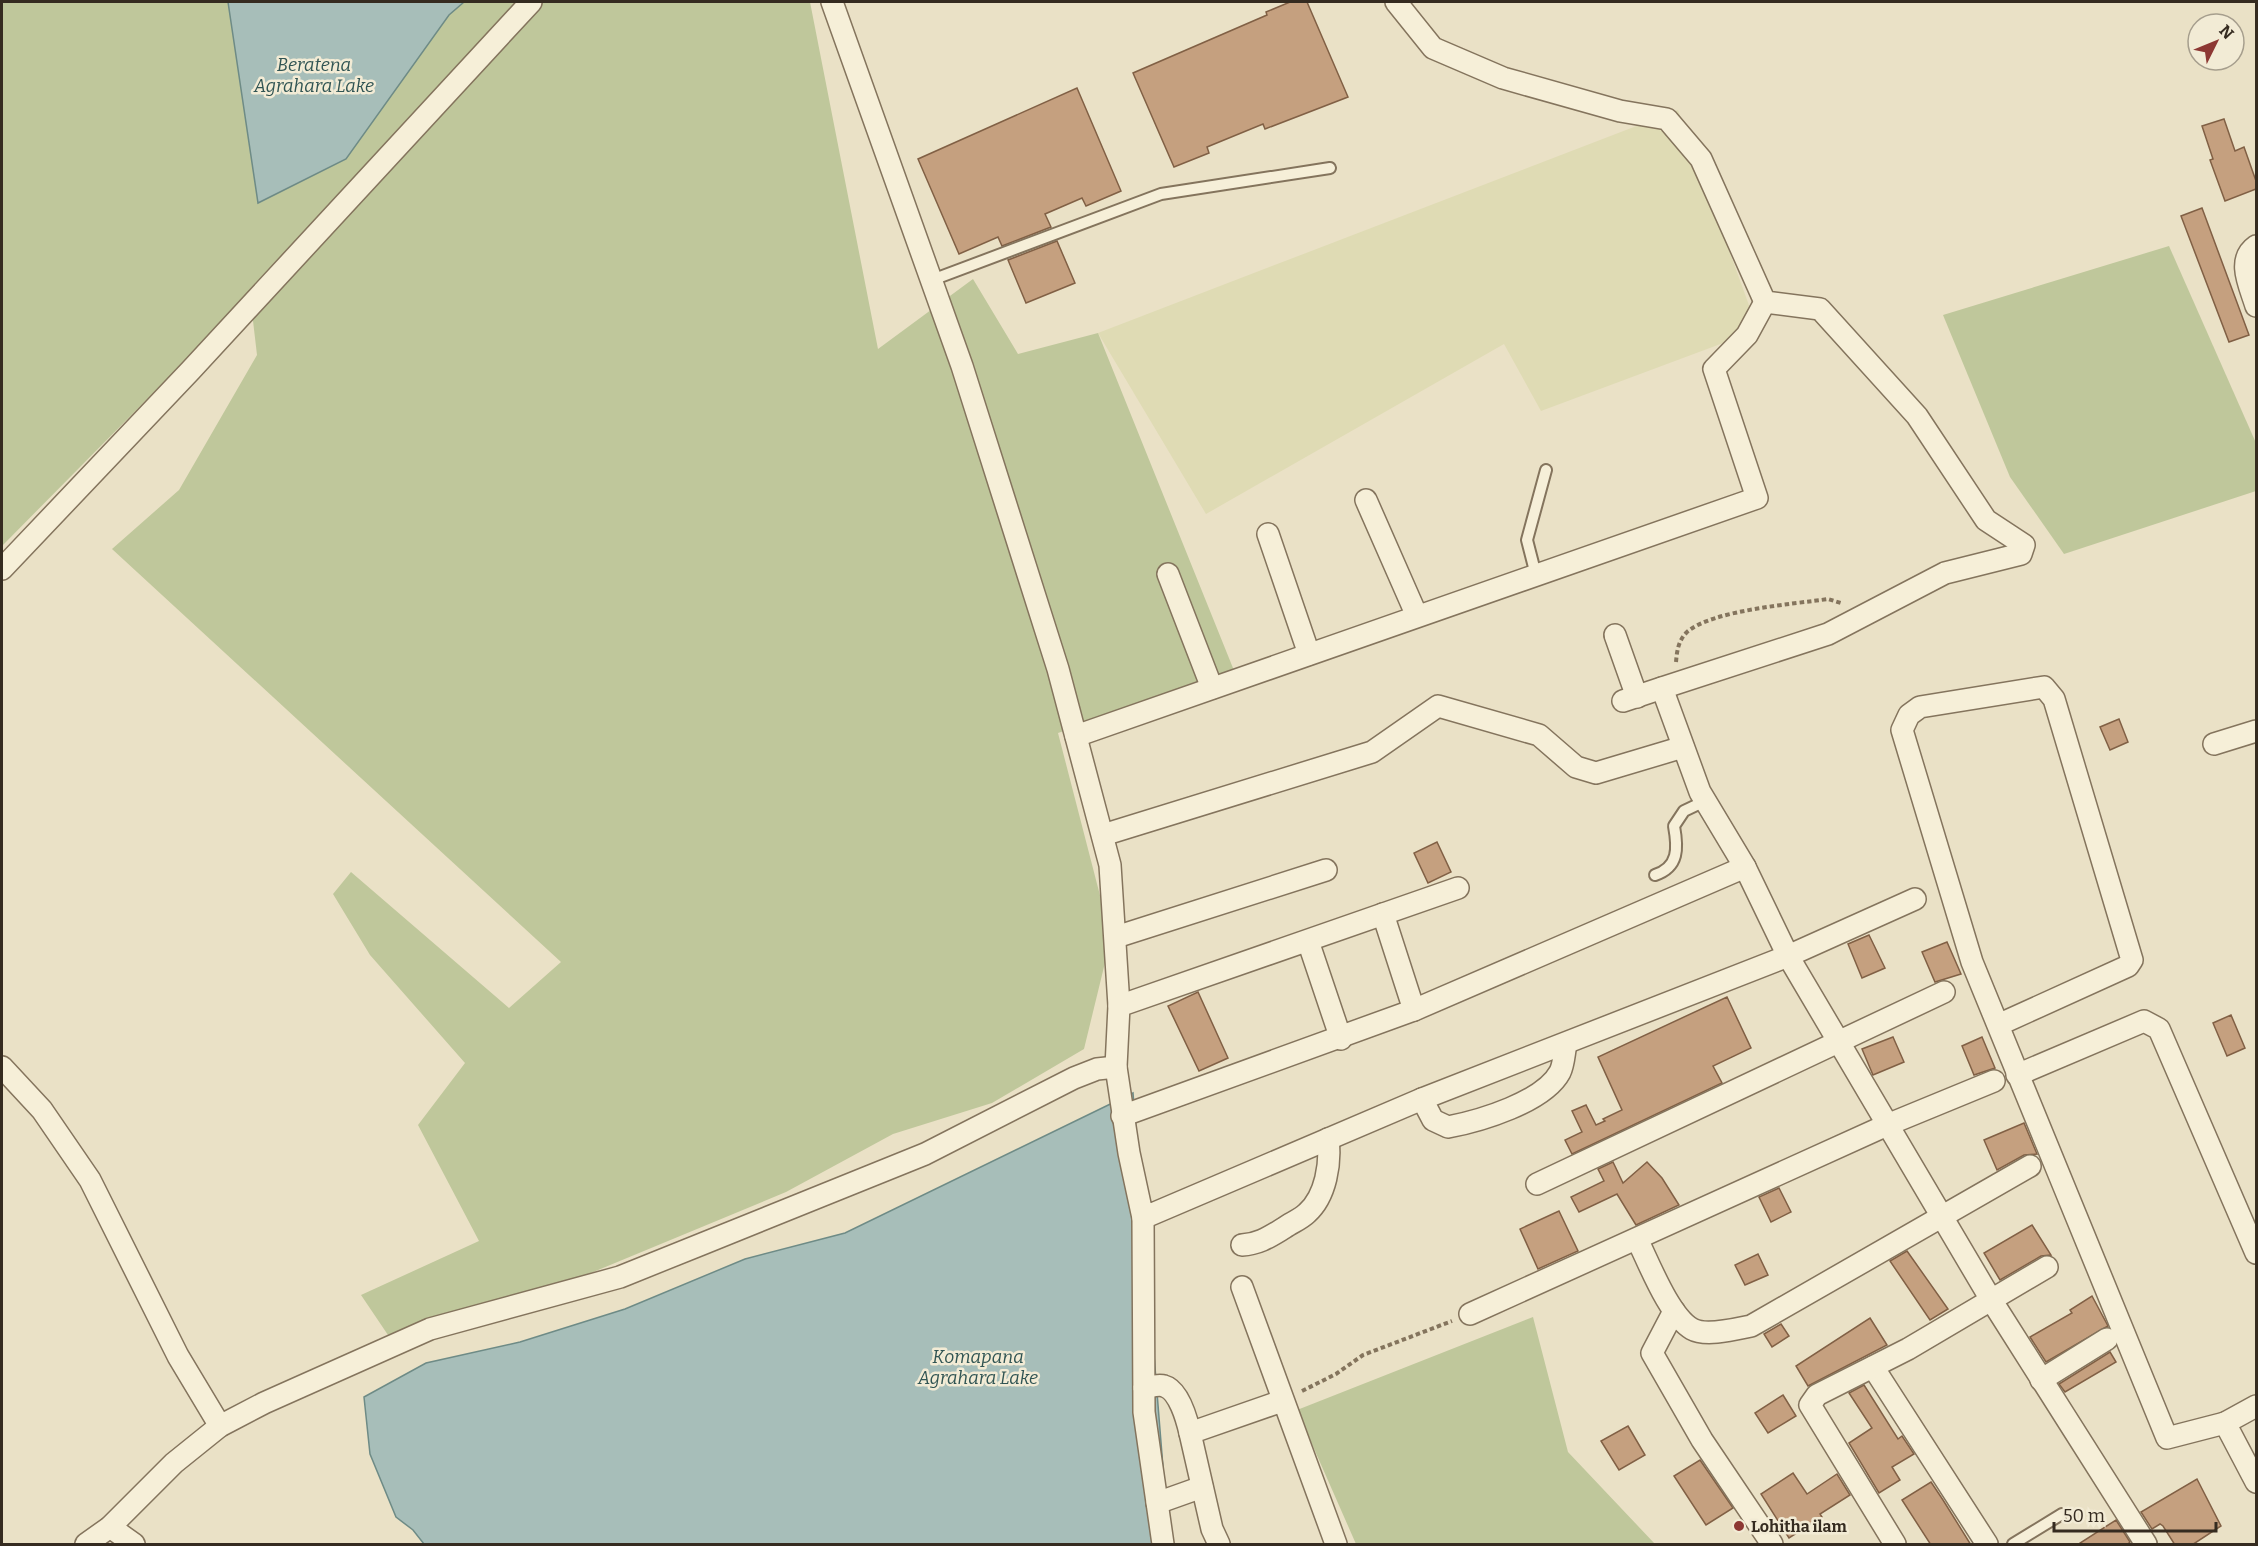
<svg xmlns="http://www.w3.org/2000/svg" width="2258" height="1546" viewBox="0 0 2258 1546" font-family="Bitter,serif">
<style>
.farmland{fill:#dfdbb4}
.green{fill:#bfc79b}
.water{fill:#a7beb9;stroke:#6e8b86;stroke-width:1.5}
.building{fill:#c5a07f;stroke:#816045;stroke-width:1.5}
.lines{fill:none;stroke-linecap:round;stroke-linejoin:round}
.service-casing{stroke:#84745d;stroke-width:14}
.minor-casing{stroke:#84745d;stroke-width:24}
.path{stroke:#84745d;stroke-width:4;stroke-dasharray:4.5 3;stroke-linecap:butt}
.service{stroke:#f6efd8;stroke-width:10}
.minor{stroke:#f6efd8;stroke-width:21}
.poi-dot{fill:#8d3833;stroke:#f2ebd5;stroke-width:2}
.labels{text-anchor:middle;stroke-width:5;stroke-linejoin:round;paint-order:stroke}
.poi-label{font-size:16px;font-weight:bold;fill:#352b20;stroke:#f2ebd5;text-anchor:start}
.water-label{font-size:18px;font-style:italic;fill:#305453;stroke:#f2ebd5}
</style>
<rect width="100%" height="100%" fill="#eae1c6"/>
<!-- farmland -->
<path class="farmland" d="M1678 110 1758 330 1541 411 1504 344 1206 514 1098 333Z"/>
<!-- green -->
<g class="green">
<path d="M2 2H810L878 349 973 279 1018 354 1098 333 1235 673 1058 733 1111 938 1084 1049 992 1103 893 1134 786 1192 586 1275 388 1335 361 1295 479 1241 418 1125 465 1063 370 955 333 894 351 872 509 1008 561 962 112 549 179 490 257 355 250 295 2 546Z"/>
<path d="M2169 246 2256 443V491L2064 554 2010 477 1943 315Z"/>
<path d="M1533 1317 1568 1452 1655 1544H1356L1297 1410Z"/>
</g>
<!-- water -->
<g class="water">
<path d="M228 2H464L449 15 346 159 258 203Z"/>
<path d="M1133 1093 1169 1542 1166 1544H424L413 1530 396 1517 370 1454 364 1397 426 1363 520 1342 625 1309 745 1259 845 1233Z"/>
</g>
<!-- building -->
<g class="building">
<path d="M1290 2H1307L1348 97 1265 129 1263 124 1207 147 1209 153 1174 167 1133 73 1267 15 1266 12Z"/>
<path d="M1077 88 1121 191 1086 206 1082 198 1045 214 1051 227 1002 246 998 237 959 254 918 159Z"/>
<path d="M2224 119 2235 151 2244 147 2256 181V189L2225 201 2210 160 2213 159 2202 126Z"/>
<path d="M2202 208 2249 335 2229 342 2181 216Z"/>
<path d="M1057 241 1075 283 1026 303 1008 260Z"/>
<path d="M2119 719 2128 742 2110 750 2100 727Z"/>
<path d="M1437 842 1451 872 1428 883 1414 853Z"/>
<path d="M1869 935 1885 968 1862 978 1848 944Z"/>
<path d="M1947 942 1961 974 1935 982 1922 952Z"/>
<path d="M1198 992 1228 1058 1199 1071 1168 1006Z"/>
<path d="M1727 997 1751 1048 1713 1066 1722 1083 1572 1154 1565 1140 1582 1132 1572 1111 1586 1105 1596 1125 1605 1121 1603 1119 1622 1110 1598 1057Z"/>
<path d="M2231 1015 2245 1048 2227 1056 2213 1023Z"/>
<path d="M1893 1037 1904 1062 1873 1075 1862 1049Z"/>
<path d="M1982 1037 1995 1068 1974 1075 1962 1046Z"/>
<path d="M2024 1123 2037 1154 2024 1155 1997 1170 1984 1140Z"/>
<path d="M1613 1162 1623 1183 1647 1162 1662 1178 1679 1205 1636 1225 1617 1194 1579 1212 1571 1197 1604 1181 1598 1169Z"/>
<path d="M1779 1188 1791 1212 1771 1222 1759 1197Z"/>
<path d="M1559 1211 1578 1251 1538 1269 1520 1229Z"/>
<path d="M2032 1225 2051 1255 2041 1256 2000 1280 1984 1253Z"/>
<path d="M1907 1251 1948 1309 1930 1320 1890 1261Z"/>
<path d="M1758 1254 1768 1275 1745 1285 1735 1265Z"/>
<path d="M2092 1296 2108 1326 2046 1362 2030 1337 2072 1313 2070 1310Z"/>
<path d="M1870 1318 1887 1345 1808 1386 1796 1366Z"/>
<path d="M1781 1324 1789 1336 1772 1347 1764 1334Z"/>
<path d="M2110 1352 2116 1362 2065 1392 2059 1384Z"/>
<path d="M1864 1385 1898 1439 1902 1436 1914 1454 1892 1467 1900 1480 1879 1493 1849 1443 1872 1428 1849 1393Z"/>
<path d="M1783 1395 1796 1416 1768 1433 1755 1413Z"/>
<path d="M1628 1426 1645 1455 1619 1470 1601 1441Z"/>
<path d="M1700 1460 1733 1508 1706 1525 1674 1476Z"/>
<path d="M1793 1473 1807 1494 1837 1474 1850 1495 1820 1514 1822 1517 1789 1538 1761 1494Z"/>
<path d="M2197 1479 2221 1526 2192 1545H2175L2163 1526 2160 1524 2152 1529 2141 1512Z"/>
<path d="M1931 1482 1943 1500 1971 1545H1931L1902 1500Z"/>
<path d="M2116 1520 2130 1542 2127 1545H2077Z"/>
</g>
<g class="lines">
<!-- service casing -->
<g class="service-casing">
<g id="service">
<path d="M932 280 1161 194 1330 168"/>
<path d="M1536 575 1527 540 1546 470"/>
<path d="M1655 875C1679 867 1678 848 1674 826L1684 811 1705 801"/>
<path d="M2013 1544 2062 1514"/>
</g>
</g>
<!-- minor casing -->
<g class="minor-casing">
<g id="minor">
<path d="M832 2 962 366 1058 669 1110 865 1119 1006"/>
<path d="M1396 2 1433 48 1503 78 1620 111 1667 119 1701 159 1765 302 1820 309 1917 416 1986 520 2024 545 2021 554 1945 573 1828 634 1662 688"/>
<path d="M2256 246C2236 260 2250 286 2256 306"/>
<path d="M1366 500 1417 616"/>
<path d="M1268 534 1309 654"/>
<path d="M2 569 191 370 531 2"/>
<path d="M1168 574 1212 688"/>
<path d="M1615 635 1637 697"/>
<path d="M1623 701 1662 688 1700 792 1745 867 1788 956 1990 1298 2146 1544"/>
<path d="M1076 736 1757 498 1714 369 1747 335 1765 302"/>
<path d="M2214 744 2256 731"/>
<path d="M1103 835 1372 752 1438 706 1539 735 1576 767 1596 773 1683 747"/>
<path d="M1458 888 1119 1006 1116 1067 1129 1153 1143 1218 1422 1099 1788 956 1915 899"/>
<path d="M1383 914 1414 1010"/>
<path d="M1116 937 1326 870"/>
<path d="M1308 941 1341 1039"/>
<path d="M1998 1025 2128 966 2132 960 2054 699 2044 687 1920 707 1909 715 1902 730 1972 962 2167 1438 2225 1423"/>
<path d="M2 1067 42 1110 90 1180 178 1356 220 1426"/>
<path d="M2017 1075 2144 1021 2159 1029 2256 1253"/>
<path d="M1422 1099 1433 1120 1448 1127C1480 1121 1544 1102 1560 1072 1564 1064 1564 1053 1566 1044"/>
<path d="M1122 1116 1414 1010 1745 867"/>
<path d="M1537 1184 1944 992"/>
<path d="M1143 1218 1144 1412 1163 1544"/>
<path d="M1637 1239C1649 1263 1669 1316 1692 1329 1706 1337 1736 1329 1751 1326L2030 1166"/>
<path d="M1242 1245C1259 1244 1269 1237 1284 1228 1291 1223 1301 1219 1307 1213 1326 1196 1331 1163 1328 1139"/>
<path d="M1242 1287 1336 1544"/>
<path d="M1674 1311 1652 1353 1702 1440 1772 1544"/>
<path d="M1470 1314 1887 1125 1994 1081"/>
<path d="M1873 1367 1987 1544"/>
<path d="M2041 1380 2107 1339"/>
<path d="M1144 1388C1150 1387 1158 1384 1164 1386 1179 1390 1187 1420 1190 1433"/>
<path d="M2256 1406 2225 1423 2256 1482"/>
<path d="M1157 1503 1202 1487"/>
<path d="M110 1527 134 1544"/>
<path d="M86 1544 110 1527 174 1463 220 1426 264 1403 430 1329 620 1277 702 1244 925 1154 1074 1078 1097 1069 1116 1067"/>
<path d="M1219 1544 1212 1529 1190 1433 1282 1401"/>
<path d="M1895 1544 1810 1405 1817 1395 1908 1349 2047 1267"/>
</g>
</g>
<!-- path -->
<g class="path">
<path d="M1676 662C1677 651 1678 641 1687 632 1712 610 1794 604 1828 599L1841 603"/>
<path d="M1302 1391 1336 1374 1363 1355 1452 1321"/>
</g>
<!-- service -->
<use href="#service" class="service"/>
<!-- minor -->
<use href="#minor" class="minor"/>
</g>
<!-- markers -->
<circle class="poi-dot" cx="1739" cy="1526" r="6"/>
<g class="labels">
<!-- poi labels -->
<g class="poi-label">
<text x="1751" y="1532">Lohitha ilam</text>
</g>
<!-- water labels -->
<g class="water-label">
<text x="314" y="71">Beratena<tspan x="314" dy="21">Agrahara Lake</tspan></text>
<text x="978" y="1363">Komapana<tspan x="978" dy="21">Agrahara Lake</tspan></text>
</g>
</g>
<!-- border -->
<rect width="2258" height="1546" fill="none" stroke="#352b20" stroke-width="6"/>
<!-- north arrow -->
<g transform="translate(2216 42) rotate(47)"><circle r="28" fill="#f2ebd5" stroke="#a69e8d" stroke-width="1.5"/>
<path d="M0-4.5L10 22L0 15L-10 22Z" fill="#8d3833"/>
<text y="-9" font-size="16" font-weight="bold" text-anchor="middle" fill="#352b20">N</text>
</g>
<!-- scale -->
<path d="M2054 1522v9h162v-9" fill="none" stroke="#352b20" stroke-width="3"/>
<text x="2063" y="1522" font-size="18" fill="#352b20" stroke="#f2ebd5" stroke-width="4.5" paint-order="stroke">50 m</text>
</svg>
